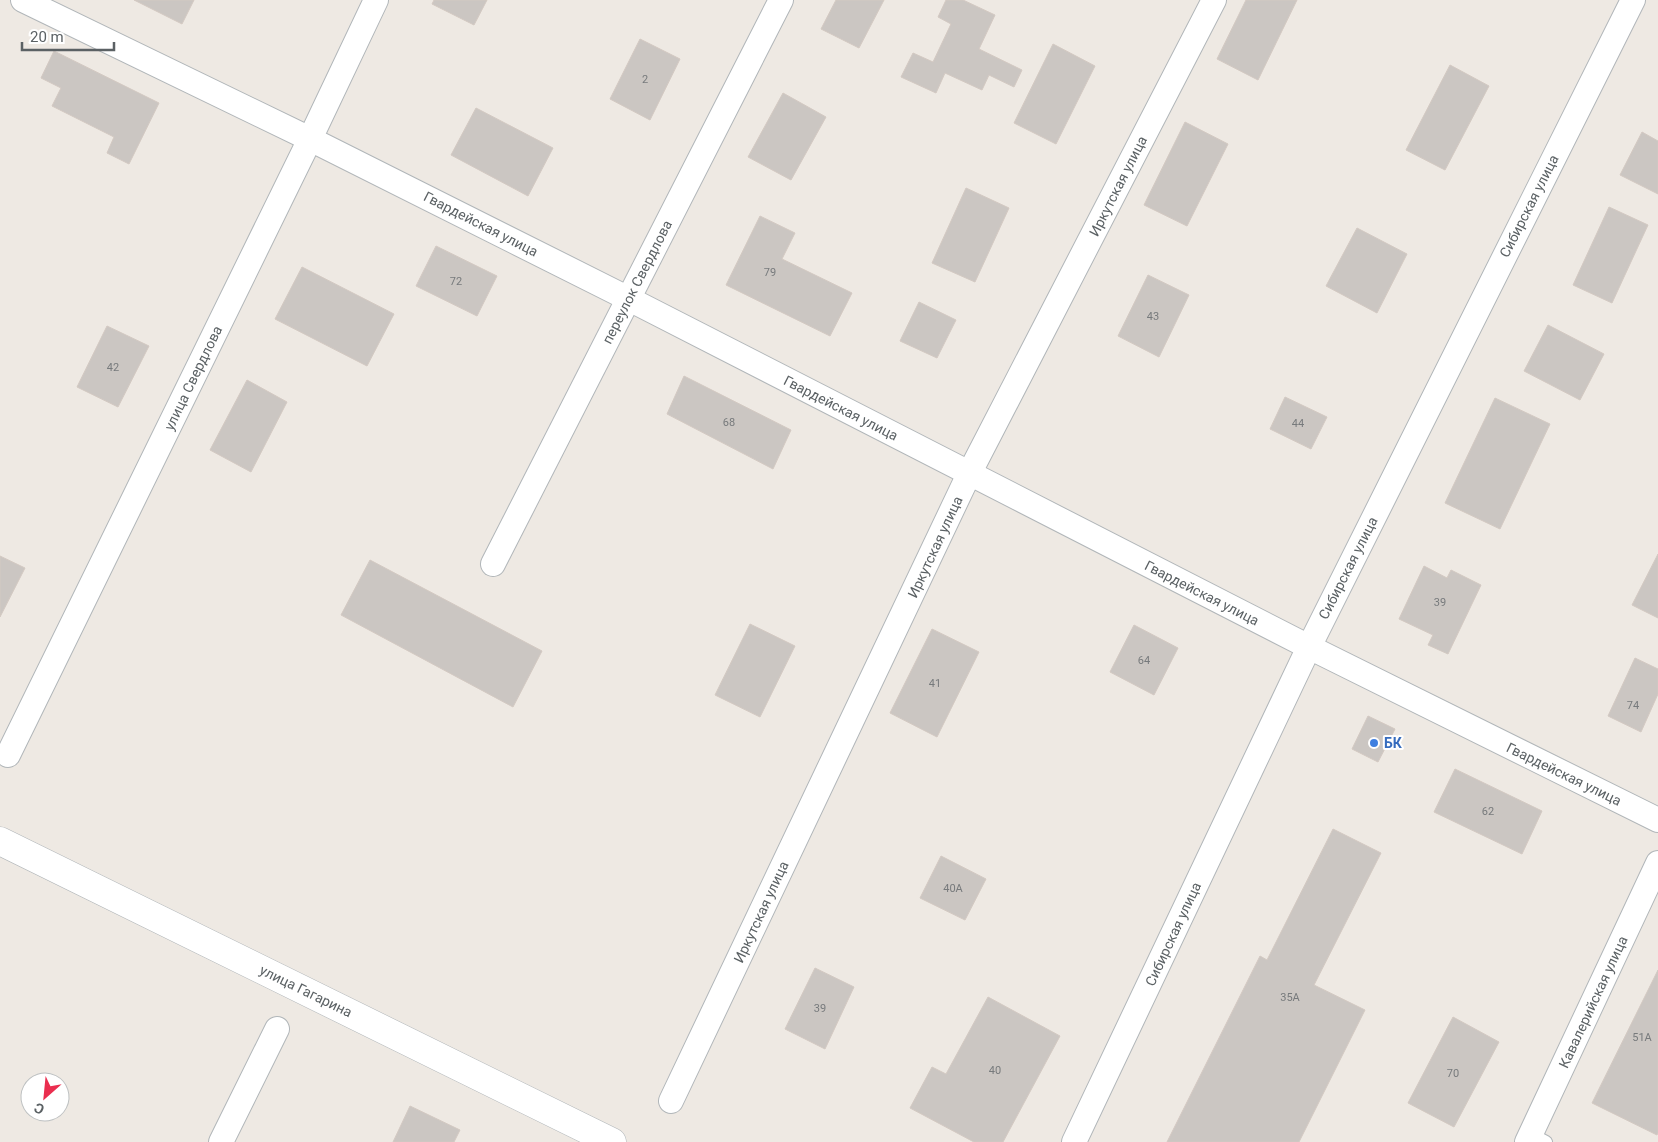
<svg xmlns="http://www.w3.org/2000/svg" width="1658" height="1142" viewBox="0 0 1658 1142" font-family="Roboto,sans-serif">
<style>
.building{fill:#cbc6c2;stroke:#d3c9c2}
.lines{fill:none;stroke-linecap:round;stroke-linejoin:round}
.service-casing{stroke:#b1b6b9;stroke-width:14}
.minor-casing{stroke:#b1b6b9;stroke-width:26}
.tertiary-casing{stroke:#b1b6b9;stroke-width:29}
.service{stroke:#fff;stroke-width:12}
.minor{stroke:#fff;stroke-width:24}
.tertiary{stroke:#fff;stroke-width:28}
.shop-dot{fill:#3f7fe0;stroke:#fff;stroke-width:2}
.labels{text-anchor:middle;stroke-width:4;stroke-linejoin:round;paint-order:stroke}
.number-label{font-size:11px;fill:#777a7c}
.street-label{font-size:14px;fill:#5b6164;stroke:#fff}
.shop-label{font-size:14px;font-weight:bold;fill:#366cbe;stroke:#fff;text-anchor:start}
</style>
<rect width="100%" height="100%" fill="#eee9e3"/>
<!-- building -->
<g class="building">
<path d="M134 0H194L182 24Z"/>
<path d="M434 0H487L474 25 432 4Z"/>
<path d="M836 0H884L859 48 821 29Z"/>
<path d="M946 0H963L995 15 979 49 1022 70 1014 87 989 75 982 90 945 73 936 93 901 77 913 53 933 62 951 24 938 17Z"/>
<path d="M1246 0H1297L1258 80 1217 59Z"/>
<path d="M640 39 680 59 650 120 610 99Z"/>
<path d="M1053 44 1095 66 1056 144 1014 123Z"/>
<path d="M54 51 159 103 129 164 107 153 114 137 52 106 61 88 41 78Z"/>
<path d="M1450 65 1489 86 1445 170 1406 150Z"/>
<path d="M783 93 826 117 791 180 748 157Z"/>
<path d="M476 108 553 148 528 196 451 155Z"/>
<path d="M1185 122 1228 144 1187 226 1144 205Z"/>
<path d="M1642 132 1658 141V194L1620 175Z"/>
<path d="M966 188 1009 208 975 282 932 263Z"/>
<path d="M1609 207 1648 225 1612 303 1573 285Z"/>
<path d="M760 216 795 233 782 259 852 293 830 336 726 285Z"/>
<path d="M1357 228 1407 254 1377 313 1326 286Z"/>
<path d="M436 246 497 276 477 316 416 286Z"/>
<path d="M302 267 394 314 367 366 275 319Z"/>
<path d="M1148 275 1189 295 1159 357 1118 336Z"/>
<path d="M919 302 956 320 937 358 900 341Z"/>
<path d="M1548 325 1604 354 1580 400 1524 371Z"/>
<path d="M107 326 149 346 118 407 77 387Z"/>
<path d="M684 376 791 430 773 469 667 414Z"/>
<path d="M247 380 287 402 251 472 210 450Z"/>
<path d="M1285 397 1327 417 1311 449 1270 429Z"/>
<path d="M1495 398 1550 424 1500 529 1445 503Z"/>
<path d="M1658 554V618L1632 605Z"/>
<path d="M0 556 25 568 0 617Z"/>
<path d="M370 560 542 651 513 707 341 615Z"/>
<path d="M1424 566 1447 578 1451 570 1481 585 1448 654 1428 645 1433 635 1399 619Z"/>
<path d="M750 624 795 646 760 717 715 695Z"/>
<path d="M1134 625 1178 648 1154 695 1110 672Z"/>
<path d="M932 629 979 652 937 737 890 713Z"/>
<path d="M1635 658 1658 669V694L1641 732 1608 716Z"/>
<path d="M1368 716 1395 729 1378 762 1352 749Z"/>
<path d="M1455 769 1542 811 1522 854 1434 812Z"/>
<path d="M1333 829 1381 853 1314 985 1365 1010 1299 1142H1167L1260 956 1267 960Z"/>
<path d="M941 856 986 879 965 920 920 898Z"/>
<path d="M815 968 854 987 825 1049 785 1029Z"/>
<path d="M1658 970V1133L1657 1135 1592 1103Z"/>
<path d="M988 997 1060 1036 1003 1142H974L910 1108 932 1067 946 1074Z"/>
<path d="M1453 1017 1499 1042 1454 1127 1408 1103Z"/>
<path d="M410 1106 460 1130 454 1142H393Z"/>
</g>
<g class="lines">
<!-- service casing -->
<g class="service-casing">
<path id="service" d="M1531 1134 1546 1142"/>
</g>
<!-- minor casing -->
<g class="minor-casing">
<g id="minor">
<path d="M23 0 310 139 629 299 1309 647 1658 820"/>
<path d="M493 564 781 0"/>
<path d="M8 755 310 139 376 0"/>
<path d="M671 1101 969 474 1214 0"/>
<path d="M221 1142 277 1029"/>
<path d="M1074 1142 1309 647 1633 0"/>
<path d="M1527 1142 1658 863"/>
</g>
</g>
<!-- tertiary casing -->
<g class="tertiary-casing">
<path id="tertiary" d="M0 841 612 1142"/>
</g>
<!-- service -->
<use href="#service" class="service"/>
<!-- minor -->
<use href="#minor" class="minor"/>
<!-- tertiary -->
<use href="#tertiary" class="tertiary"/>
</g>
<!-- markers -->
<circle class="shop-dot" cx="1374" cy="743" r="5"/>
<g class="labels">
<!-- number labels -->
<g class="number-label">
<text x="645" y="83">2</text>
<text x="770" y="276">79</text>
<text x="456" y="285">72</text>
<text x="1153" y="320">43</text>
<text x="113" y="371">42</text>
<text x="729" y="426">68</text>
<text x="1298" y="427">44</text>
<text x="1440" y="606">39</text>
<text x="1144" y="664">64</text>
<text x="935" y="687">41</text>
<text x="1633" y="709">74</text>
<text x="1488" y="815">62</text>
<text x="953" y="892">40А</text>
<text x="1290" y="1001">35А</text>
<text x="820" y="1012">39</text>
<text x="1642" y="1041">51А</text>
<text x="995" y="1074">40</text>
<text x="1453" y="1077">70</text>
</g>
<!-- street labels -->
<g class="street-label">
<text transform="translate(1118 186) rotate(-63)" y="5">Иркутская улица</text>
<text transform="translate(1529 206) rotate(-63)" y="5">Сибирская улица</text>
<text transform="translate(481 224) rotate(27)" y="5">Гвардейская улица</text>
<text transform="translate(637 282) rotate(-63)" y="5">переулок Свердлова</text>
<text transform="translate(193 378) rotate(-64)" y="5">улица Свердлова</text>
<text transform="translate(841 408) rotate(27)" y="5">Гвардейская улица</text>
<text transform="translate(935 547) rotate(-65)" y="5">Иркутская улица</text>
<text transform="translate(1348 568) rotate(-63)" y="5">Сибирская улица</text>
<text transform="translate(1202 593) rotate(27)" y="5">Гвардейская улица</text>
<text transform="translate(1564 774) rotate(26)" y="5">Гвардейская улица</text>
<text transform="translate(761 912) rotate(-65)" y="5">Иркутская улица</text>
<text transform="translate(1173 934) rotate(-65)" y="5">Сибирская улица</text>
<text transform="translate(306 991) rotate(26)" y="5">улица Гагарина</text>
<text transform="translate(1593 1002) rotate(-65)" y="5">Кавалерийская улица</text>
</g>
<!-- shop labels -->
<g class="shop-label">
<text x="1384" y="748">БК</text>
</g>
</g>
<!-- north arrow -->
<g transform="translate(45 1097) rotate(207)"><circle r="24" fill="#ffffff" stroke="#bdc0c1"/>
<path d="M0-4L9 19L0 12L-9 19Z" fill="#ea2e4f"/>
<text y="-8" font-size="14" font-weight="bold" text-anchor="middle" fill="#5b6164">С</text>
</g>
<!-- scale -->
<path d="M22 42v8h92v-8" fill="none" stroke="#5b6164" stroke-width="2.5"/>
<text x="30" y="42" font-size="15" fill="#5b6164" stroke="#ffffff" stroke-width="4" paint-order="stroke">20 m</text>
</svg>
